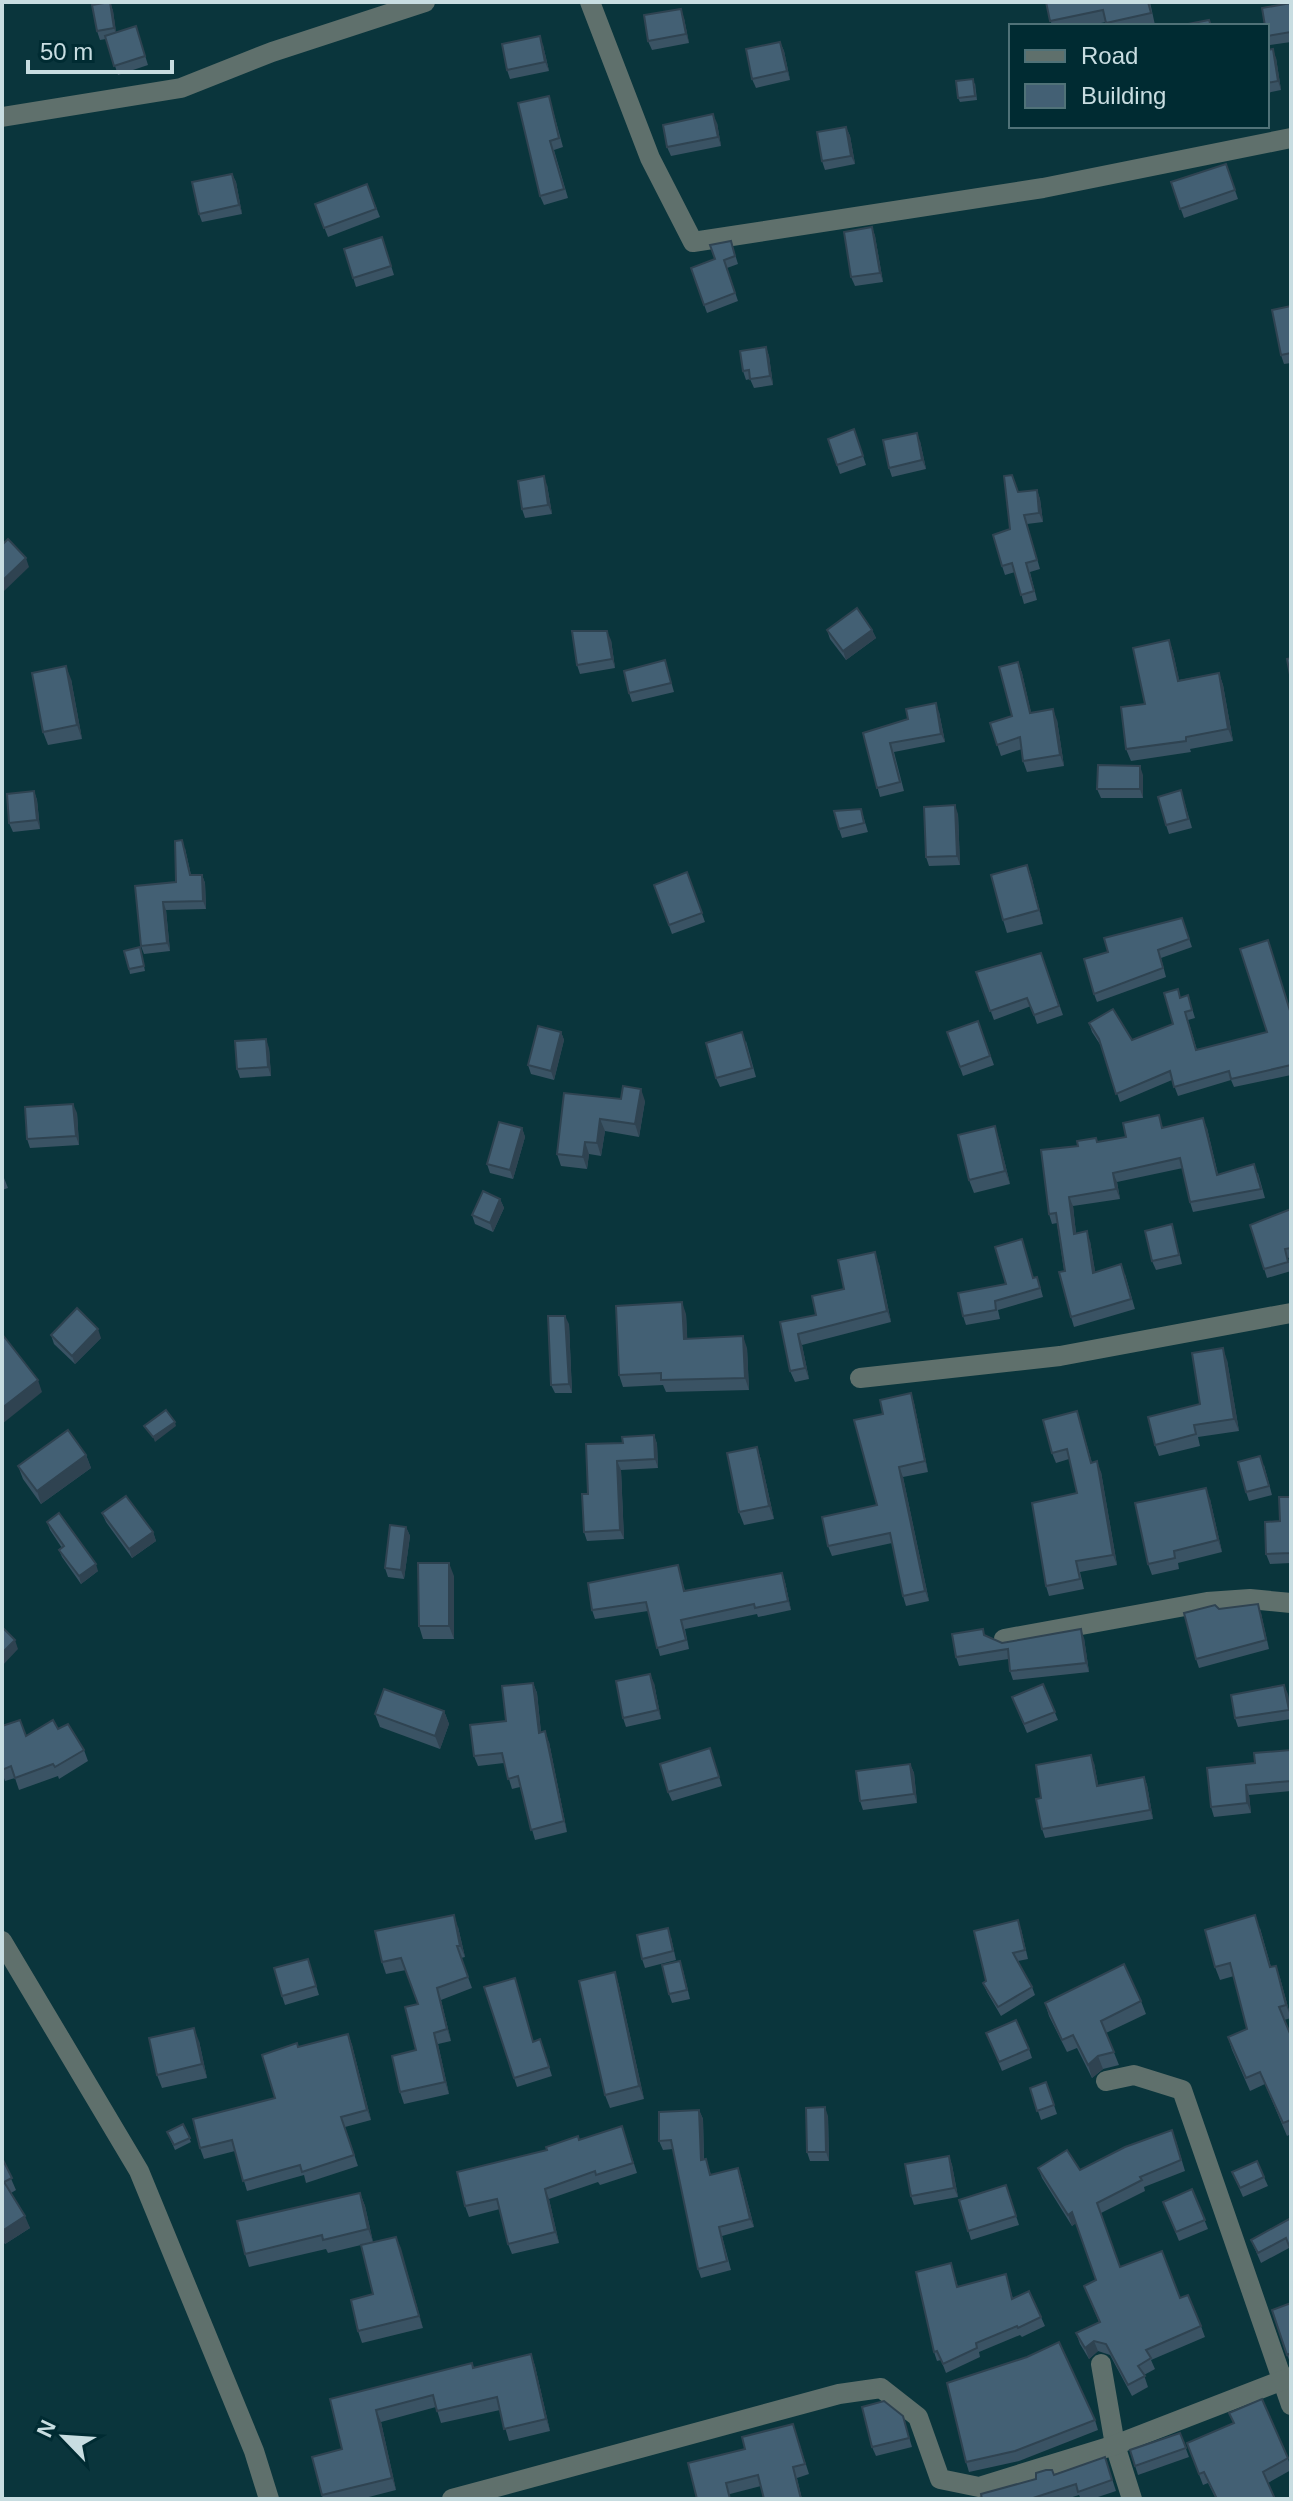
<svg xmlns="http://www.w3.org/2000/svg" width="1293" height="2501" viewBox="0 0 1293 2501" font-family="Helvetica,sans-serif">
<style>
.lines{fill:none;stroke-linecap:round;stroke-linejoin:round}
.minor{stroke:#5f706c;stroke-width:20}
.wall{fill:#3a5364}
.shaded-wall{fill:#2f4351}
.building{fill:#436074;stroke:#2f4351;stroke-width:2}
</style>
<rect width="100%" height="100%" fill="#0a353c"/>
<g class="lines">
<!-- minor -->
<g class="minor">
<path d="M590 2 650 158 693 242 1043 188 1291 138"/>
<path d="M2 117 181 88 272 52 425 2"/>
<path d="M860 1378 1060 1356 1291 1313"/>
<path d="M1004 1639 1207 1602 1250 1599 1291 1603"/>
<path d="M2 1941 139 2171 254 2451 269 2499"/>
<path d="M1106 2081 1134 2075 1182 2090 1291 2405"/>
<path d="M1101 2364 1115 2445 1132 2499"/>
<path d="M452 2499 839 2394 881 2388 918 2417 940 2479 979 2487 1115 2445 1291 2377"/>
</g>
</g>
<!-- wall -->
<g class="wall">
<path d="M110 2 113 11 116 33 136 26 148 65 118 75 106 39 100 40 97 31Z"/>
<path d="M1046 2H1150L1155 25 1149 26H1107L1106 22 1086 26H1052Z"/>
<path d="M1291 3V42L1270 45 1267 38V26Z"/>
<path d="M684 18 689 43 652 50 648 41Z"/>
<path d="M780 42 784 51 790 80 756 88 752 79Z"/>
<path d="M543 45 549 71 510 79 507 70Z"/>
<path d="M1267 50 1276 58 1281 90 1267 93Z"/>
<path d="M975 83 977 100 960 102 958 98Z"/>
<path d="M549 96 563 147 554 150 568 198 544 205 540 196Z"/>
<path d="M717 123 721 146 671 156 667 147Z"/>
<path d="M846 127 850 136 855 164 825 170 822 161Z"/>
<path d="M1226 164 1238 199 1184 218 1171 182Z"/>
<path d="M232 174 236 182 242 214 202 222 199 214Z"/>
<path d="M367 184 380 217 328 237 315 204Z"/>
<path d="M872 227 875 236 883 282 855 286 851 277Z"/>
<path d="M382 237 394 275 356 287 344 249Z"/>
<path d="M731 241 738 264 727 268 738 301 707 313 691 268 715 259Z"/>
<path d="M1291 306V363L1284 364 1281 355Z"/>
<path d="M766 347 769 356 773 385 754 388 750 379 746 380 743 371Z"/>
<path d="M854 429 866 465 840 474 828 439Z"/>
<path d="M920 441 926 469 892 477 889 468Z"/>
<path d="M547 485 552 514 525 518 522 509Z"/>
<path d="M1037 490 1040 499 1043 522 1027 524 1040 569 1030 572 1037 600 1024 604 1015 572 1005 575 1002 566 1018 492Z"/>
<path d="M827 630H872L876 638 846 660 830 639Z"/>
<path d="M611 640 615 668 580 674 577 665Z"/>
<path d="M1169 640 1173 652 1179 680 1219 673 1223 685 1233 741 1190 749 1191 752 1131 761 1126 749Z"/>
<path d="M665 660 674 692 632 702 629 693Z"/>
<path d="M1018 662 1022 673 1031 713 1057 720 1064 766 1027 772 1023 761 1022 749 1001 756 990 723 1012 716Z"/>
<path d="M71 679 82 739 48 745 43 732Z"/>
<path d="M939 712 945 742 894 752 904 791 880 797 863 733Z"/>
<path d="M1143 775V798H1101L1097 789Z"/>
<path d="M1181 790 1192 828 1169 834 1166 825Z"/>
<path d="M34 791 37 800 40 829 13 832 9 823Z"/>
<path d="M861 809 868 832 842 838 839 829Z"/>
<path d="M958 814 960 865 929 866 926 857Z"/>
<path d="M185 848 191 875H202L205 883 206 909 166 910 170 951 144 954 141 946 135 886 176 882Z"/>
<path d="M1027 865 1032 879 1043 924 1007 933 1003 920Z"/>
<path d="M687 872 705 922 672 934 654 885Z"/>
<path d="M1182 918 1192 947 1161 958 1166 977 1097 1002 1094 994Z"/>
<path d="M140 947 145 971 130 974 129 969Z"/>
<path d="M1041 953 1063 1015 1037 1024 1031 1006 994 1020 976 972Z"/>
<path d="M1188 995 1195 1018 1188 1020 1197 1050 1267 1032 1291 1013V1075L1234 1087 1231 1080 1178 1096 1172 1080 1120 1102 1101 1046 1092 1032 1089 1023 1132 1040 1173 1024 1181 998Z"/>
<path d="M978 1021 994 1065 963 1076 947 1032Z"/>
<path d="M561 1032 564 1040 554 1080 531 1074 528 1065Z"/>
<path d="M746 1041 756 1077 720 1087 716 1078Z"/>
<path d="M269 1048 271 1076 240 1078 237 1069Z"/>
<path d="M621 1099 645 1101 639 1137 605 1131 601 1156 589 1154 587 1169 561 1166 557 1154Z"/>
<path d="M77 1113 79 1145 30 1148 27 1139Z"/>
<path d="M1163 1127 1207 1128 1218 1174 1258 1173 1265 1198 1193 1212 1190 1202 1183 1168 1117 1182 1120 1199 1073 1206 1076 1233 1090 1241 1095 1272 1125 1274 1135 1309 1074 1327 1071 1317 1057 1223 1052 1224 1049 1214 1078 1146 1126 1137Z"/>
<path d="M522 1128 525 1137 513 1179 490 1173 487 1164Z"/>
<path d="M999 1139 1010 1184 974 1193 969 1180Z"/>
<path d="M2 1173 8 1188 2 1190Z"/>
<path d="M500 1199 504 1208 493 1232 475 1224 472 1215Z"/>
<path d="M1291 1209V1257L1288 1258 1291 1271 1267 1278 1250 1225Z"/>
<path d="M1172 1224 1182 1264 1156 1270 1152 1261Z"/>
<path d="M879 1264 891 1322 802 1345 809 1379 795 1382 790 1371 780 1322 816 1315 844 1289Z"/>
<path d="M1034 1278 1040 1286 1043 1297 998 1310 1000 1319 966 1325 963 1316Z"/>
<path d="M686 1314 687 1339 747 1348 749 1390 666 1392 663 1385 623 1387 619 1375Z"/>
<path d="M569 1324 572 1393H555L551 1385Z"/>
<path d="M51 1335 101 1338 75 1364 54 1344Z"/>
<path d="M1227 1360 1239 1431 1198 1437 1200 1446 1159 1456 1155 1445 1200 1404Z"/>
<path d="M911 1393 914 1403 928 1472 903 1477 929 1601 906 1606 903 1596 892 1543 832 1556 828 1546 877 1505 883 1414Z"/>
<path d="M1080 1421 1092 1463 1101 1472 1117 1565 1080 1572 1084 1589 1049 1596 1046 1586 1077 1493 1069 1459 1056 1463 1052 1453Z"/>
<path d="M654 1435 657 1444 658 1468 621 1470 624 1539 587 1541 584 1532 588 1494 623 1443Z"/>
<path d="M757 1447 761 1460 774 1519 744 1525 739 1512Z"/>
<path d="M86 1455 91 1468 41 1504 23 1479 18 1466Z"/>
<path d="M1264 1465 1272 1495 1249 1501 1246 1492Z"/>
<path d="M1291 1497V1563L1270 1564 1266 1554Z"/>
<path d="M1210 1499 1222 1552 1178 1563 1179 1569 1152 1575 1148 1564Z"/>
<path d="M102 1513 153 1532 156 1541 132 1558 106 1522Z"/>
<path d="M47 1522 98 1571 81 1584 62 1557 59 1550 62 1548 50 1530Z"/>
<path d="M406 1527 410 1536 404 1579 388 1577 385 1568Z"/>
<path d="M678 1565 685 1591 782 1573 785 1582 791 1610 758 1617 757 1614 685 1629 689 1649 660 1656 648 1611 595 1619 592 1610Z"/>
<path d="M454 1576V1639H423L419 1626Z"/>
<path d="M1261 1613 1269 1649 1199 1668 1196 1659Z"/>
<path d="M986 1636 1002 1643 1084 1638 1089 1672 1013 1680 1010 1671 1009 1659 959 1666 956 1657Z"/>
<path d="M533 1683 537 1693 541 1732 549 1742 567 1832 535 1840 520 1787 512 1789 504 1763 478 1766 474 1756 506 1721Z"/>
<path d="M654 1683 661 1719 626 1727 623 1718Z"/>
<path d="M1043 1684 1058 1720 1027 1733 1012 1697Z"/>
<path d="M1288 1694 1291 1719 1238 1727 1235 1718Z"/>
<path d="M444 1711 449 1724 440 1749 380 1727 375 1714Z"/>
<path d="M2 1726 26 1736 58 1729 84 1750 88 1761 59 1779 58 1776 19 1790 15 1778 5 1781 2 1772Z"/>
<path d="M710 1748 722 1786 672 1801 668 1792Z"/>
<path d="M1291 1750V1791L1249 1795 1251 1813 1214 1817 1211 1807 1255 1763Z"/>
<path d="M1094 1763 1098 1785 1144 1777 1147 1785 1153 1819 1045 1838 1042 1829 1041 1798Z"/>
<path d="M910 1764 914 1773 917 1803 863 1810 860 1801Z"/>
<path d="M458 1927 465 1957 461 1958 472 1988 441 2000 451 2041 438 2044 449 2094 404 2104 400 2092 416 2050 418 2004 406 1970 386 1974 382 1962Z"/>
<path d="M1260 1928 1271 1967 1280 1978 1291 2018 1284 2020 1291 2036V2134L1287 2136 1265 2084 1250 2091 1232 2050 1228 2037 1247 2029 1234 1976 1220 1980 1215 1967Z"/>
<path d="M1021 1929 1028 1959 1018 1961 1032 1987 1035 1995 1001 2016 987 1992 983 1983 986 1981Z"/>
<path d="M671 1937 676 1960 645 1968 642 1959Z"/>
<path d="M308 1959 319 1995 285 2005 282 1996Z"/>
<path d="M683 1970 690 1999 672 2003 669 1994Z"/>
<path d="M615 1972 619 1986 644 2099 610 2108 605 2095Z"/>
<path d="M484 1987H518L533 2042 540 2039 552 2076 517 2087Z"/>
<path d="M1141 2001 1146 2014 1106 2033 1119 2065 1103 2069 1092 2078 1077 2048 1067 2052 1049 2016 1045 2003Z"/>
<path d="M348 2034 352 2045 371 2120 345 2127 358 2166 306 2183 304 2175 247 2191 235 2151 204 2159 200 2148 275 2098 298 2047Z"/>
<path d="M199 2041 207 2078 162 2088 157 2075Z"/>
<path d="M990 2042 1029 2049 1032 2058 1002 2071Z"/>
<path d="M1046 2082 1057 2114 1041 2120 1030 2088Z"/>
<path d="M699 2110 703 2119 704 2159H706L711 2175 741 2177 754 2227 722 2236 731 2270 701 2278 698 2269 673 2149 663 2150 659 2141Z"/>
<path d="M828 2116 829 2161H810L807 2152Z"/>
<path d="M183 2124 191 2142 175 2150 167 2132Z"/>
<path d="M622 2126 637 2173 600 2185 598 2182 549 2199 559 2243 512 2254 508 2244 500 2209 469 2217 465 2206 547 2150Z"/>
<path d="M1176 2141 1185 2171 1144 2187 1145 2191 1101 2213 1120 2267 1180 2298 1201 2326 1205 2337 1151 2360 1155 2369 1144 2375 1148 2387 1132 2396 1110 2355 1098 2351 1089 2359 1080 2344 1076 2333 1099 2322 1084 2286 1096 2280 1076 2223 1072 2226 1042 2178 1038 2168 1080 2170Z"/>
<path d="M949 2156 952 2165 958 2197 914 2205 911 2196Z"/>
<path d="M2 2158 16 2190 11 2193 30 2228 5 2244 2 2239Z"/>
<path d="M1232 2172 1264 2177 1268 2186 1243 2197Z"/>
<path d="M1006 2185 1019 2225 971 2240 959 2200Z"/>
<path d="M1192 2189 1208 2229 1179 2241 1163 2202Z"/>
<path d="M360 2193 365 2206 373 2242 396 2237 423 2328 362 2343 358 2331 373 2294 361 2245 328 2253 326 2249 249 2267 245 2254Z"/>
<path d="M1291 2218 1289 2248 1261 2263 1251 2240Z"/>
<path d="M951 2263 958 2287 1006 2274 1013 2299 1041 2317 1045 2326 1022 2337 1020 2335 979 2352 980 2357 946 2373 941 2360 937 2361 934 2352Z"/>
<path d="M1291 2303V2364L1287 2355Z"/>
<path d="M531 2354 535 2366 550 2431 509 2441 500 2410 441 2423 436 2407 381 2422 396 2490 361 2499H323L312 2457 342 2449 330 2399 472 2363 474 2368Z"/>
<path d="M903 2416 912 2447 876 2456 872 2447Z"/>
<path d="M1095 2420 1098 2430 1019 2461 969 2472 966 2462Z"/>
<path d="M793 2424 809 2474 797 2478 802 2499H764L761 2486 730 2494 697 2499 745 2449Z"/>
<path d="M1180 2433 1189 2457 1138 2475 1130 2450Z"/>
<path d="M1187 2443 1288 2458 1291 2470 1268 2483 1275 2499H1216L1208 2483 1203 2485Z"/>
<path d="M1105 2457 1116 2491 1092 2499H1081L1079 2495 1066 2499H982Z"/>
</g>
<!-- shaded-wall -->
<g class="shaded-wall">
<path d="M110 2 113 11 117 37 114 28Z"/>
<path d="M681 9 684 18 689 43 686 34Z"/>
<path d="M540 36 543 45 549 71 545 62Z"/>
<path d="M780 42 784 51 790 80 787 71Z"/>
<path d="M1273 49 1276 58 1281 90 1278 81Z"/>
<path d="M713 114 717 123 721 146 718 137Z"/>
<path d="M846 127 850 136 855 164 851 156Z"/>
<path d="M232 174 236 182 242 214 239 205Z"/>
<path d="M872 227 875 236 883 282 880 273Z"/>
<path d="M766 347 769 356 773 385 770 376Z"/>
<path d="M917 433 920 441 926 469 922 460Z"/>
<path d="M544 476 547 485 552 514 548 505Z"/>
<path d="M1037 490 1040 499 1043 522 1039 513Z"/>
<path d="M26 558 29 567 2 593V581Z"/>
<path d="M872 630 876 638 846 660 843 651Z"/>
<path d="M607 631 611 640 615 668 612 659Z"/>
<path d="M1169 640 1173 652 1182 692 1178 681Z"/>
<path d="M1018 662 1022 673 1034 724 1030 713Z"/>
<path d="M66 666 71 679 82 739 77 725Z"/>
<path d="M1219 673 1223 685 1233 741 1228 729Z"/>
<path d="M936 703 939 712 945 742 941 734Z"/>
<path d="M1053 709 1057 720 1064 766 1060 755Z"/>
<path d="M1140 766 1143 775V798L1140 789Z"/>
<path d="M34 791 37 800 40 829 37 820Z"/>
<path d="M955 805 958 814 960 865 957 856Z"/>
<path d="M1027 865 1032 879 1043 924 1039 910Z"/>
<path d="M202 875 205 883 206 909 203 901Z"/>
<path d="M163 902 166 910 170 951 167 943Z"/>
<path d="M561 1032 564 1040 554 1080 551 1071Z"/>
<path d="M266 1039 269 1048 271 1076 268 1067Z"/>
<path d="M641 1089 645 1101 639 1137 635 1124Z"/>
<path d="M73 1104 77 1113 79 1145 76 1136Z"/>
<path d="M1203 1118 1207 1128 1220 1184 1217 1175Z"/>
<path d="M600 1119 605 1131 601 1156 597 1143Z"/>
<path d="M995 1126 999 1139 1010 1184 1005 1171Z"/>
<path d="M522 1128 525 1137 513 1179 510 1170Z"/>
<path d="M585 1142 589 1154 587 1169 583 1157Z"/>
<path d="M1113 1173 1117 1182 1120 1199 1116 1189Z"/>
<path d="M1069 1197 1073 1206 1077 1243 1074 1234Z"/>
<path d="M500 1199 504 1208 493 1232 490 1223Z"/>
<path d="M1087 1231 1090 1241 1097 1282 1093 1273Z"/>
<path d="M875 1252 879 1264 891 1322 887 1311Z"/>
<path d="M682 1302 686 1314 688 1351 684 1339Z"/>
<path d="M565 1316 569 1324 572 1393 569 1384Z"/>
<path d="M98 1329 101 1338 75 1364 72 1356Z"/>
<path d="M798 1334 802 1345 809 1379 805 1368Z"/>
<path d="M743 1336 747 1348 749 1390 745 1378Z"/>
<path d="M1223 1348 1227 1360 1239 1431 1234 1419Z"/>
<path d="M38 1380 42 1392 2 1424V1408Z"/>
<path d="M911 1393 914 1403 928 1472 925 1461Z"/>
<path d="M175 1422 176 1426 155 1442 153 1437Z"/>
<path d="M654 1435 657 1444 658 1468 655 1459Z"/>
<path d="M757 1447 761 1460 774 1519 769 1506Z"/>
<path d="M86 1455 91 1468 41 1504 37 1491Z"/>
<path d="M617 1461 621 1470 624 1539 620 1530Z"/>
<path d="M1097 1461 1101 1472 1117 1565 1113 1555Z"/>
<path d="M899 1467 903 1477 929 1601 925 1591Z"/>
<path d="M1206 1488 1210 1499 1222 1552 1218 1540Z"/>
<path d="M406 1527 410 1536 404 1579 401 1570Z"/>
<path d="M153 1532 156 1541 132 1558 129 1549Z"/>
<path d="M449 1563 454 1576V1639L449 1626Z"/>
<path d="M96 1564 98 1571 81 1584 79 1576Z"/>
<path d="M782 1573 785 1582 791 1610 788 1601Z"/>
<path d="M1081 1629 1084 1638 1089 1672 1086 1663Z"/>
<path d="M15 1640 18 1649 2 1666V1653Z"/>
<path d="M650 1674 654 1683 661 1719 658 1710Z"/>
<path d="M533 1683 537 1693 542 1743 539 1733Z"/>
<path d="M1284 1685 1288 1694 1291 1717 1289 1710Z"/>
<path d="M444 1711 449 1724 440 1749 435 1736Z"/>
<path d="M545 1731 549 1742 567 1832 564 1821Z"/>
<path d="M1091 1755 1094 1763 1100 1794 1097 1786Z"/>
<path d="M910 1764 914 1773 917 1803 914 1794Z"/>
<path d="M1144 1777 1147 1785 1153 1819 1150 1810Z"/>
<path d="M1246 1785 1249 1795 1251 1813 1247 1803Z"/>
<path d="M454 1915 458 1927 465 1957 460 1946Z"/>
<path d="M1276 1966 1280 1978 1291 2018 1286 2005Z"/>
<path d="M615 1972 619 1986 644 2099 639 2086Z"/>
<path d="M437 1988 441 2000 451 2041 447 2029Z"/>
<path d="M194 2028 199 2041 207 2078 202 2064Z"/>
<path d="M434 2033 438 2044 449 2094 445 2082Z"/>
<path d="M348 2034 352 2045 371 2120 367 2110Z"/>
<path d="M1098 2056 1103 2069 1092 2078 1088 2065Z"/>
<path d="M825 2107 828 2116 829 2161 826 2152Z"/>
<path d="M699 2110 703 2119 704 2169 701 2160Z"/>
<path d="M949 2156 952 2165 958 2197 954 2188Z"/>
<path d="M738 2168 741 2177 754 2227 750 2219Z"/>
<path d="M545 2189 549 2199 559 2243 555 2232Z"/>
<path d="M360 2193 365 2206 373 2242 368 2229Z"/>
<path d="M1072 2212 1076 2223 1072 2226 1068 2215Z"/>
<path d="M25 2216 30 2228 5 2244 2 2236V2231Z"/>
<path d="M396 2237 401 2248 423 2328 419 2316Z"/>
<path d="M1094 2341 1098 2351 1089 2359 1085 2348Z"/>
<path d="M531 2354 535 2366 550 2431 546 2419Z"/>
<path d="M376 2410 381 2422 396 2490 392 2478Z"/>
</g>
<!-- building -->
<g class="building">
<path d="M110 2 114 28 97 31 92 5Z"/>
<path d="M1046 2H1148L1151 13 1106 23 1103 10 1050 21Z"/>
<path d="M1291 3V32L1267 36V26H1265L1262 8Z"/>
<path d="M681 9 686 34 648 41 644 15Z"/>
<path d="M1209 20 1211 26 1183 25Z"/>
<path d="M136 26 145 56 114 66 105 36Z"/>
<path d="M540 36 545 62 507 70 502 44Z"/>
<path d="M780 42 787 71 752 79 746 49Z"/>
<path d="M1273 49 1278 81 1267 83V50Z"/>
<path d="M973 79 975 96 958 98 956 81Z"/>
<path d="M549 96 559 138 550 141 564 189 540 196 518 103Z"/>
<path d="M713 114 718 137 667 147 663 125Z"/>
<path d="M846 127 851 156 822 161 817 132Z"/>
<path d="M1226 164 1235 190 1180 209 1171 182Z"/>
<path d="M232 174 239 205 199 214 192 182Z"/>
<path d="M367 184 376 209 324 228 315 204Z"/>
<path d="M872 227 880 273 851 277 844 232Z"/>
<path d="M382 237 391 266 353 278 344 249Z"/>
<path d="M731 241 735 256 724 260 735 293 704 305 691 268 715 259 710 245Z"/>
<path d="M1291 306V353L1281 355 1272 310Z"/>
<path d="M766 347 770 376 750 379 749 370 743 371 740 351Z"/>
<path d="M854 429 863 456 837 465 828 439Z"/>
<path d="M917 433 922 460 889 468 883 440Z"/>
<path d="M1012 475 1018 492 1037 490 1039 513 1024 515 1037 560 1026 563 1034 591 1021 595 1012 563 1002 566 993 535 1010 529 1004 476Z"/>
<path d="M544 476 548 505 522 509 518 481Z"/>
<path d="M8 539 26 558 2 581V545Z"/>
<path d="M857 608 872 630 843 651 827 630Z"/>
<path d="M572 631H607L612 659 577 665Z"/>
<path d="M1169 640 1178 681 1219 673 1228 729 1186 737V741L1126 749 1121 707 1145 704 1133 648Z"/>
<path d="M1291 658V680L1287 659Z"/>
<path d="M665 660 671 683 629 693 624 671Z"/>
<path d="M1018 662 1030 713 1053 709 1060 755 1023 761 1020 737 997 745 990 723 1012 716 999 667Z"/>
<path d="M66 666 77 725 43 732 32 673Z"/>
<path d="M936 703 941 734 890 743 900 782 877 788 863 733 908 719 906 709Z"/>
<path d="M1098 765 1140 766V789H1097Z"/>
<path d="M1181 790 1188 819 1166 825 1158 797Z"/>
<path d="M34 791 37 820 9 823 7 794Z"/>
<path d="M955 805 957 856 926 857 924 807Z"/>
<path d="M861 809 864 823 839 829 834 811Z"/>
<path d="M182 840 190 875H202L203 901 163 902 167 943 141 946 135 886 176 882 175 841Z"/>
<path d="M1027 865 1039 910 1003 920 991 875Z"/>
<path d="M687 872 702 913 669 925 654 885Z"/>
<path d="M1182 918 1189 939 1158 950 1163 968 1094 994 1084 959 1108 952 1104 938Z"/>
<path d="M1268 940 1291 1014V1065L1231 1079 1229 1071 1174 1087 1170 1071 1116 1094 1099 1039 1089 1023 1113 1009 1132 1040 1173 1024 1164 993 1178 989 1180 998 1188 995 1192 1010 1185 1012 1196 1050 1267 1032 1240 949Z"/>
<path d="M140 947 144 966 129 969 124 951Z"/>
<path d="M1041 953 1059 1006 1034 1015 1027 998 990 1011 976 972Z"/>
<path d="M978 1021 990 1056 960 1067 947 1032Z"/>
<path d="M538 1026 561 1032 551 1071 528 1065Z"/>
<path d="M742 1032 752 1068 716 1078 706 1043Z"/>
<path d="M266 1039 268 1067 237 1069 235 1041Z"/>
<path d="M623 1086 641 1089 635 1124 600 1119 597 1143 585 1142 583 1157 557 1154 564 1093 621 1099Z"/>
<path d="M73 1104 76 1136 27 1139 25 1107Z"/>
<path d="M1159 1115 1162 1128 1203 1118 1217 1175 1254 1164 1261 1189 1190 1202 1180 1158 1113 1173 1116 1189 1069 1197 1074 1234 1087 1231 1093 1273 1121 1264 1131 1299 1071 1317 1059 1272 1065 1271 1056 1213 1049 1214 1041 1150 1078 1146 1077 1141 1096 1138 1097 1142 1126 1137 1123 1123Z"/>
<path d="M499 1122 522 1128 510 1170 487 1164Z"/>
<path d="M995 1126 1005 1171 969 1180 958 1135Z"/>
<path d="M483 1191 500 1199 490 1223 472 1215Z"/>
<path d="M1291 1209V1248L1285 1249 1288 1262 1264 1269 1250 1225Z"/>
<path d="M1172 1224 1179 1255 1152 1261 1145 1231Z"/>
<path d="M1022 1239 1033 1278 1037 1277 1040 1288 995 1301 996 1310 963 1316 958 1293 1006 1284 995 1247Z"/>
<path d="M875 1252 887 1311 798 1334 805 1368 790 1371 780 1322 816 1315 812 1296 844 1289 838 1260Z"/>
<path d="M682 1302 684 1339 743 1336 745 1378 661 1380V1373L619 1375 616 1306Z"/>
<path d="M77 1308 98 1329 72 1356 51 1335Z"/>
<path d="M548 1316H565L569 1384 551 1385Z"/>
<path d="M2 1334 38 1380 2 1408Z"/>
<path d="M1223 1348 1234 1419 1194 1425 1196 1434 1155 1445 1148 1417 1200 1404 1192 1353Z"/>
<path d="M911 1393 925 1461 899 1467 925 1591 903 1596 890 1533 828 1546 822 1517 877 1505 854 1420 883 1414 880 1400Z"/>
<path d="M166 1410 175 1422 153 1437 144 1426Z"/>
<path d="M1077 1411 1091 1463 1097 1461 1113 1555 1076 1561 1080 1579 1046 1586 1032 1503 1077 1493 1067 1449 1052 1453 1043 1420Z"/>
<path d="M68 1430 86 1455 37 1491 18 1466Z"/>
<path d="M654 1435 655 1459 617 1461 620 1530 584 1532 582 1494H588L586 1444 623 1443 622 1437Z"/>
<path d="M757 1447 769 1506 739 1512 727 1453Z"/>
<path d="M1260 1456 1269 1486 1246 1492 1238 1462Z"/>
<path d="M1206 1488 1218 1540 1174 1551 1175 1558 1148 1564 1135 1503Z"/>
<path d="M126 1496 153 1532 129 1549 102 1513Z"/>
<path d="M1279 1497H1291V1553L1266 1554 1265 1522 1280 1521Z"/>
<path d="M59 1513 96 1564 79 1576 59 1550 64 1546 47 1522Z"/>
<path d="M390 1525 406 1527 401 1570 385 1568Z"/>
<path d="M418 1563H449V1626H419Z"/>
<path d="M678 1565 684 1591 782 1573 788 1601 755 1608 754 1604 681 1620 686 1640 657 1648 646 1602 592 1610 588 1583Z"/>
<path d="M1258 1604 1266 1640 1196 1659 1184 1613 1215 1605 1219 1609Z"/>
<path d="M2 1627 15 1640 2 1653Z"/>
<path d="M983 1629 984 1635 1002 1643 1081 1629 1086 1663 1010 1671 1008 1649 956 1657 952 1634Z"/>
<path d="M650 1674 658 1710 623 1718 616 1681Z"/>
<path d="M533 1683 539 1733 545 1731 564 1821 531 1830 518 1776 508 1779 502 1753 474 1756 470 1725 506 1721 502 1686Z"/>
<path d="M1043 1684 1055 1712 1024 1724 1012 1697Z"/>
<path d="M1284 1685 1289 1710 1235 1718 1231 1695Z"/>
<path d="M384 1689 444 1711 435 1736 375 1714Z"/>
<path d="M20 1720 26 1736 53 1720 58 1729 68 1724 84 1750 55 1767 53 1764 15 1778 11 1766 2 1770V1726Z"/>
<path d="M710 1748 719 1777 668 1792 660 1764Z"/>
<path d="M1291 1750V1781L1246 1785 1247 1803 1211 1807 1207 1768 1255 1763 1254 1753Z"/>
<path d="M1091 1755 1097 1786 1144 1777 1150 1810 1042 1829 1036 1799 1041 1798 1036 1765Z"/>
<path d="M910 1764 914 1794 860 1801 856 1771Z"/>
<path d="M454 1915 460 1946H457L468 1977 437 1988 447 2029 434 2033 445 2082 400 2092 392 2056 416 2050 405 2007 418 2004 401 1958 382 1962 375 1931Z"/>
<path d="M1255 1915 1270 1967 1276 1966 1286 2005 1279 2007 1291 2036V2120L1283 2123 1260 2072 1246 2078 1228 2037 1247 2029 1230 1963 1215 1967 1205 1930Z"/>
<path d="M1018 1920 1025 1950 1013 1953 1032 1987 998 2007 983 1983 986 1981 974 1931Z"/>
<path d="M668 1928 673 1951 642 1959 637 1935Z"/>
<path d="M308 1959 316 1986 282 1996 274 1968Z"/>
<path d="M680 1961 687 1990 669 1994 662 1965Z"/>
<path d="M1124 1964 1141 2001 1101 2021 1114 2052 1098 2056 1088 2065 1073 2035 1062 2040 1045 2003Z"/>
<path d="M615 1972 639 2086 605 2095 579 1981Z"/>
<path d="M515 1978 533 2042 540 2039 549 2067 514 2078 484 1987Z"/>
<path d="M1016 2020 1029 2049 999 2062 986 2033Z"/>
<path d="M194 2028 202 2064 157 2075 149 2038Z"/>
<path d="M348 2034 367 2110 341 2117 354 2155 302 2172 300 2165 243 2181 232 2140 200 2148 193 2119 275 2098 262 2055 297 2043 298 2047Z"/>
<path d="M1046 2082 1054 2105 1037 2111 1030 2088Z"/>
<path d="M825 2107 826 2152H807L806 2108Z"/>
<path d="M699 2110 701 2160 706 2159 710 2175 738 2168 750 2219 719 2227 727 2261 698 2269 671 2140 659 2141V2112Z"/>
<path d="M183 2124 190 2138 174 2145 167 2132Z"/>
<path d="M622 2126 633 2163 596 2175 595 2171 545 2189 555 2232 508 2244 497 2199 465 2206 457 2172 547 2150 546 2147 578 2136 579 2140Z"/>
<path d="M1172 2130 1181 2160 1140 2177 1142 2180 1097 2203 1120 2267 1162 2251 1180 2298 1188 2295 1201 2326 1146 2350 1151 2358 1138 2366 1145 2376 1128 2385 1106 2344 1094 2341 1085 2348 1076 2333 1100 2322 1084 2286 1096 2280 1072 2212 1068 2215 1038 2168 1067 2150 1080 2170 1125 2147Z"/>
<path d="M949 2156 954 2188 911 2196 905 2164Z"/>
<path d="M2 2158 12 2178 4 2182 25 2216 2 2231Z"/>
<path d="M1257 2161 1264 2177 1240 2188 1232 2172Z"/>
<path d="M1006 2185 1016 2216 968 2231 959 2200Z"/>
<path d="M1192 2189 1205 2220 1176 2232 1163 2202Z"/>
<path d="M360 2193 368 2229 323 2240 322 2235 245 2254 237 2221Z"/>
<path d="M1291 2218V2251L1286 2238 1258 2253 1251 2240Z"/>
<path d="M396 2237 419 2316 358 2331 351 2300 373 2294 361 2245Z"/>
<path d="M951 2263 957 2287 1006 2274 1012 2299 1029 2291 1041 2317 1018 2328 1017 2326 976 2343 977 2348 943 2364 937 2351 934 2352 916 2272Z"/>
<path d="M1291 2303V2353L1287 2355 1272 2310Z"/>
<path d="M1059 2342 1095 2420 1015 2451 966 2462 947 2383 1027 2357Z"/>
<path d="M531 2354 546 2419 504 2429 497 2397 437 2411 433 2395 376 2410 392 2478 322 2495 312 2457 342 2449 330 2399 472 2363 473 2368Z"/>
<path d="M1262 2399 1288 2458 1263 2472 1275 2499H1217L1204 2472 1199 2474 1187 2443 1234 2423 1229 2413Z"/>
<path d="M884 2401 903 2416 909 2438 872 2447 862 2407Z"/>
<path d="M793 2424 805 2464 793 2467 801 2499H764L758 2475 726 2483 730 2499H697L688 2463 745 2449 742 2437Z"/>
<path d="M1180 2433 1186 2448 1135 2466 1130 2450Z"/>
<path d="M1105 2457 1112 2480 1078 2492 1076 2484 1030 2499H982L981 2494 1036 2479V2473L1046 2470H1052L1054 2475Z"/>
</g>
<!-- border -->
<rect width="1293" height="2501" fill="none" stroke="#c8dde1" stroke-width="8"/>
<!-- legend -->
<rect x="1009" y="24" width="260" height="104" fill="#002b32" stroke="#507278" stroke-width="2"/>
<rect x="1025" y="50" width="40" height="12" fill="#5f706c" stroke="#507278" stroke-width="2"/>
<text x="1081" y="64" font-size="24" fill="#c8dde1">Road</text>
<rect x="1025" y="84" width="40" height="24" fill="#436074" stroke="#507278" stroke-width="2"/>
<text x="1081" y="104" font-size="24" fill="#c8dde1">Building</text>
<!-- north arrow -->
<g transform="translate(64 2437) rotate(295)" stroke="#002b32" stroke-width="6" paint-order="stroke">
<path d="M0-6L14 30L0 20L-14 30Z" fill="#c8dde1"/>
<text y="-12" font-size="22" font-weight="bold" text-anchor="middle" fill="#c8dde1">N</text>
</g>
<!-- scale -->
<path d="M28 60v12h144v-12" fill="none" stroke="#c8dde1" stroke-width="4"/>
<text x="40" y="60" font-size="24" fill="#c8dde1" stroke="#002b32" stroke-width="6" paint-order="stroke">50 m</text>
</svg>
